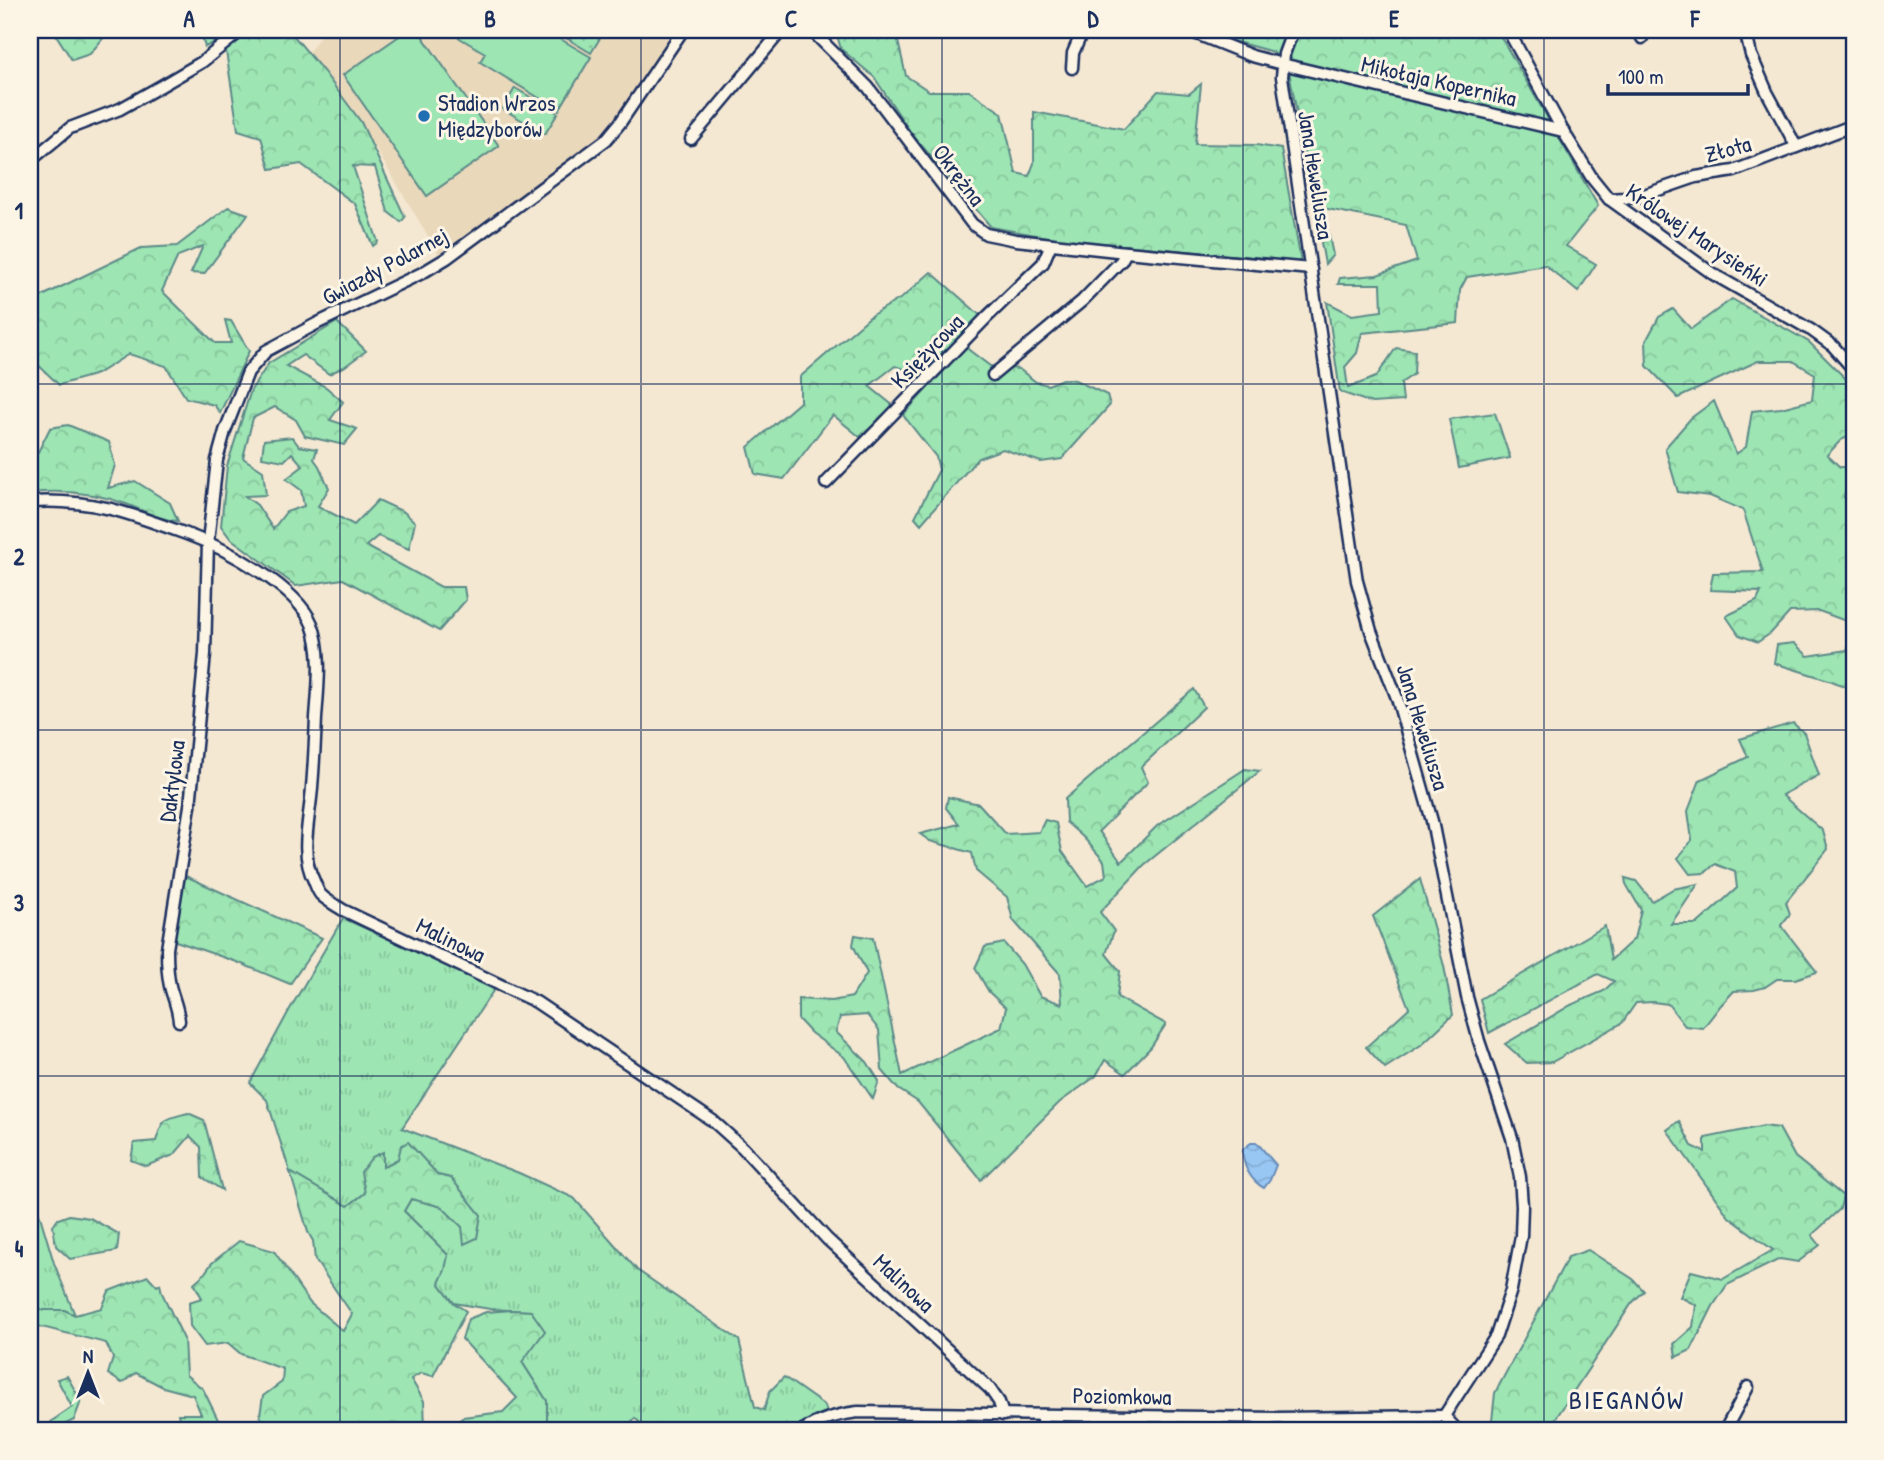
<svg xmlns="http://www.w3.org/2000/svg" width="1884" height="1460" viewBox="0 0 1884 1460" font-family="'Patrick Hand',sans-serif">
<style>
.built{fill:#ead8bb}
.grass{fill:url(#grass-tufts);stroke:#5c8a88;stroke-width:2}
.forest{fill:url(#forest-crowns);stroke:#5c8a88;stroke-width:2}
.park{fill:url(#park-dots);stroke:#5c8a88;stroke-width:2}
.pitch{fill:#9de5b3;stroke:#5c8a88;stroke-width:2}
.water{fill:url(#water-waves);stroke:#668ab8;stroke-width:2}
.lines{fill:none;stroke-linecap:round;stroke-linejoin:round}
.minor-casing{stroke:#1b2f5e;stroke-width:15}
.minor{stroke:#fcf5e5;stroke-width:10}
.grid{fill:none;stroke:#1b2f5e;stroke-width:2;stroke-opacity:0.55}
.poi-dot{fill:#1f6fb2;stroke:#fcf5e5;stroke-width:2.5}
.labels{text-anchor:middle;stroke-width:6;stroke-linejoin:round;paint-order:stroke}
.street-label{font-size:23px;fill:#1b2f5e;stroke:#fcf5e5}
.poi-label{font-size:23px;fill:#1b2f5e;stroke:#fcf5e5;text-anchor:start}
.quarter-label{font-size:26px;letter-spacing:2px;fill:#1b2f5e;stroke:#fcf5e5}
.neatline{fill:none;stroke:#1b2f5e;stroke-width:2.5}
.grid-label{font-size:23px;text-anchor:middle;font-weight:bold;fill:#1b2f5e}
</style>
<defs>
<pattern id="grass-tufts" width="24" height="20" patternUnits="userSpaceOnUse" patternTransform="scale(1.75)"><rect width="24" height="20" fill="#9de5b3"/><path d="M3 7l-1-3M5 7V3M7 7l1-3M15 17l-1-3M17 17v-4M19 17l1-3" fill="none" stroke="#87c59c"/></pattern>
<pattern id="forest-crowns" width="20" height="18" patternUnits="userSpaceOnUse" patternTransform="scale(1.75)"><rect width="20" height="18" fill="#9de5b3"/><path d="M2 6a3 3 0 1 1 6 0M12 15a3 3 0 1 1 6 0" fill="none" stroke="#87c59c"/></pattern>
<pattern id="park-dots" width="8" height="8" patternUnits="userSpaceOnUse" patternTransform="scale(1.75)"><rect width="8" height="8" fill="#9de5b3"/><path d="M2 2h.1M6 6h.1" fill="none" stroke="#87c59c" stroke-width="1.8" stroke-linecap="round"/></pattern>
<pattern id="water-waves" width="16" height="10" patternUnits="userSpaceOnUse" patternTransform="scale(1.75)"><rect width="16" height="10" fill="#98c7f4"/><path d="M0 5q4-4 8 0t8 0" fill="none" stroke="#82abd4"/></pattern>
</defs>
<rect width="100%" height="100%" fill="#f4e8d2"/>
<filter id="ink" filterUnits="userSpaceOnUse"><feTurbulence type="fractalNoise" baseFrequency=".0143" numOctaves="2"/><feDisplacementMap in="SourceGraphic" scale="14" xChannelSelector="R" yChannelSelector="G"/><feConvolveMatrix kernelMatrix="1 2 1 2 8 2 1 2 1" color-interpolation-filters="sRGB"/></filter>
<g filter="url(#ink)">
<!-- built -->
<path class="built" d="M324 30H676L600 138 440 256 356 116 308 53Z"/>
<!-- grass -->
<g class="grass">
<path d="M343 918 495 988 402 1128 519 1173 574 1198 637 1270 739 1340 755 1407 764 1410 770 1391 784 1377 825 1406 827 1412 810 1420 793 1430H647L635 1418 624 1430H547V1401L522 1362 530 1311 490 1309 454 1303 439 1283 448 1255 404 1211 411 1199 442 1206 463 1227 477 1238 438 1175 398 1159 383 1167 365 1193 348 1206 290 1172 267 1100 250 1083 290 1009Z"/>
<path d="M30 1190 40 1216 54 1263 75 1315 64 1310H37L30 1299Z"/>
</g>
<!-- forest -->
<g class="forest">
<path d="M53 30H110L90 54 72 60Z"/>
<path d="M200 30H289L324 72 361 122 405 217 401 222 388 212 375 167 353 166 378 242 373 246 355 204 301 164 270 169 261 137 238 130 224 38 205 47Z"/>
<path d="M838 30H899L898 41 906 76 929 91H969L1002 113 1016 173 1029 176 1034 163V112L1124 129 1158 91 1189 94 1201 84 1195 144 1256 145 1281 149 1301 262 1058 239 991 227 911 133 874 77 841 49 836 32Z"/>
<path d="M1213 30H1497L1598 206 1566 246 1596 264 1578 292 1545 265 1467 277 1460 290 1458 323 1362 333 1357 353 1345 367 1348 388 1376 377 1396 348 1415 351 1414 374 1401 383 1403 401 1372 403 1340 392 1327 302 1352 315 1382 311 1381 284H1338L1340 278 1377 275 1417 261 1406 225 1323 208 1333 255 1325 264 1289 71 1273 52 1211 35Z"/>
<path d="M228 207 248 214 204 274 191 273 203 246 178 256 162 291 215 343H231L225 320 231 321 249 351 220 413 214 405 186 398 166 366 129 354 97 374 59 385 30 357V302L141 248 177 246Z"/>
<path d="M931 272 981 316 959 338 969 350 990 366 1019 369 1036 382 1048 385 1062 379 1075 380 1107 395 1110 405 1062 459 1041 462 1003 449 978 458 921 524 915 517 939 470 936 457 903 415 961 352 953 344 918 374 895 366 869 386 895 407 860 437 833 415 784 479 755 474 748 447 800 402V377L872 315 903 297Z"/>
<path d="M1732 299 1809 342 1854 387V434L1841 440 1827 455 1840 467H1854V483H1850L1844 497 1854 511V688L1851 689 1832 681 1774 663 1777 645 1794 643 1808 656 1847 650 1852 640 1846 621 1819 611 1790 612 1771 633 1758 642 1739 635 1726 616 1757 601 1761 592 1710 590 1713 573 1763 572 1743 510 1710 496 1678 492 1665 448 1691 418 1714 401 1736 454 1746 447 1752 411 1781 408 1812 400 1815 374 1793 361H1758L1678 398 1647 366 1646 341 1659 317 1673 309 1691 329Z"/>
<path d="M337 322 366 351 344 367 329 374 303 355 286 366 326 387 343 402 330 420 357 429 344 445 305 436 296 420 275 407 253 418 243 458 263 471 266 495 245 496 257 505 273 529 286 512 304 506 301 490 286 479 303 466 292 453 284 461 262 457 264 440 292 437 299 446 317 449 314 459 319 466 329 488 318 506 354 525 378 500 404 512 415 522 409 549 378 536 366 546 441 587H464L466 600 439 631 343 579 296 586 230 538 221 526 227 466 251 390 269 363Z"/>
<path d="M1495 413 1510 458 1459 468 1449 419Z"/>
<path d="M68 425 109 442 115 465 108 488 135 481 170 503 178 521C159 520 143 510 126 504 96 493 61 490 30 493V451L38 452 50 428Z"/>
<path d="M1194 689 1204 707 1141 767 1148 782 1099 831 1121 862 1157 826 1245 769 1260 771 1144 865 1100 912 1114 931 1106 954 1120 971 1117 997 1166 1024 1151 1047 1125 1074 1105 1060 1096 1076 1060 1102 981 1180 918 1102 898 1089 882 1070 879 1030 867 1015 840 1017 836 1032 867 1062 879 1081 873 1099 844 1057 811 1033 798 1019V999L832 1001 852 997 867 973 853 945 855 935 873 938 902 1075 1001 1028 1006 1008 989 992 975 968 985 947 1004 943 1022 964 1040 996 1062 1004 1060 974 1013 920 1007 897 976 871 972 853 930 841 920 834 959 824 946 808 948 797 979 804 1006 834 1039 832 1045 820 1056 823 1062 851 1087 886 1106 876 1104 861 1084 838 1066 822 1065 799Z"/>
<path d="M1793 723 1804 733 1819 775 1782 795 1823 831 1828 849 1786 902 1790 914 1781 925 1817 972 1795 979H1777L1765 987 1754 990 1734 991 1721 1005 1703 1028 1685 1026 1668 1004 1653 1002 1636 1003 1622 1023 1552 1062 1527 1063 1505 1044 1571 1005 1604 991 1614 981 1598 974 1489 1033 1480 999 1605 926 1611 960 1634 939 1641 910 1626 884 1625 878 1636 881 1652 901 1673 889 1698 884 1671 924H1697L1737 888 1735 872 1715 864 1705 873 1690 874 1678 858 1692 840 1688 811 1700 780 1748 757 1740 739Z"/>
<path d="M179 873 322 938 290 984 237 962 170 939Z"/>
<path d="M1420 879 1444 966 1453 1015 1421 1045 1385 1068 1366 1047 1409 1008 1373 916Z"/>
<path d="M188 1113 204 1120 222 1190 202 1177 201 1147 190 1136 174 1155 146 1166 131 1160 134 1143 156 1141C163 1117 165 1119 188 1113Z"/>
<path d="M1679 1121 1692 1146 1705 1152V1138L1764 1126 1779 1128 1795 1157 1843 1196 1840 1209 1812 1235 1820 1245 1798 1262 1780 1259 1727 1285 1713 1306 1691 1350 1676 1357 1674 1344 1693 1327 1696 1305 1680 1297 1691 1271 1723 1279 1773 1250 1729 1217 1667 1130Z"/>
<path d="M408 1142 438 1175 451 1178 481 1215 477 1238 464 1244 462 1227 442 1207 411 1199 404 1211 448 1255 445 1270 439 1283 454 1303 466 1311 433 1376 421 1373 411 1379 424 1401 425 1428 428 1430H263L260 1415 263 1396 282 1382 283 1369 241 1354 228 1343 205 1346 190 1326 189 1302 202 1298 194 1283 204 1274 212 1263 239 1241 274 1251 310 1303 343 1331 352 1314 315 1260 313 1241 308 1232 290 1172 348 1206 365 1193 361 1172 372 1157 383 1152V1167L398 1159 401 1146Z"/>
<path d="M69 1215 90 1218 119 1234 117 1251 70 1259 56 1246 53 1226 58 1219Z"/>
<path d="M1588 1250 1633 1279 1644 1291 1632 1303 1554 1421 1559 1430H1491L1495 1393 1568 1257Z"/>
<path d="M148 1276 157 1286 160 1284 162 1293 184 1339 186 1375 203 1389 223 1430H201L180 1423 178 1414H201L193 1395 163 1387 136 1373 122 1383 108 1374 113 1358 106 1343 38 1326 30 1333V1299L37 1310H64L75 1315 102 1308 109 1291Z"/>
<path d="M512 1310 531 1311 545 1331 522 1362 547 1401V1430H449L463 1417 503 1412 517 1398 462 1339 468 1319 486 1312Z"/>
<path d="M67 1376 81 1401 74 1420 54 1430H47L52 1421 72 1407 57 1379Z"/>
</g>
<!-- park -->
<path class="park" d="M553 30H605L591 53Z"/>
<!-- pitch -->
<g class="pitch">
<path d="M408 30H418L499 146 427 196 343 75Z"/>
<path d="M462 30H545L591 57 559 110 480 62 485 53 458 37Z"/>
<path d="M515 88 558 113 545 134 503 109Z"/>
</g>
<!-- water -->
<path class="water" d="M1251 1143H1256L1259 1145 1276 1165 1270 1180 1264 1188C1251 1181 1241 1164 1243 1149Z"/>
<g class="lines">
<!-- minor casing -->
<g class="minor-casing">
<g id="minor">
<path d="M811 30 868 87 972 224 986 234 1016 240 1126 252 1311 269"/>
<path d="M1187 30 1252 56 1282 64 1563 131"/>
<path d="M1293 30 1284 54 1282 77 1357 581 1371 631 1397 698 1432 821 1467 997 1479 1041 1512 1138 1520 1177 1522 1206 1521 1236 1511 1290 1496 1336 1444 1416"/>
<path d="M1508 30 1563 131 1592 178 1609 199 1713 274 1811 330 1833 346 1854 370"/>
<path d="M1639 30 1642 38"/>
<path d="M1745 30 1751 55 1767 92 1796 146"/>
<path d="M1072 68 1073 53 1083 30"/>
<path d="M691 139 782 30"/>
<path d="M30 161 70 128 120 109 161 86 202 62 242 30"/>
<path d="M1609 199 1638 197 1696 177 1734 171 1854 125"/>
<path d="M993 375 1082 301 1121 261 1126 252"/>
<path d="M826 483 988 316 1043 263 1051 244"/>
<path d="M30 502C92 498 132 514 189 535 225 548 297 587 312 624 323 653 318 688 316 718 315 741 314 764 312 787 310 819 299 852 314 881 316 886 318 892 321 895 327 901 337 906 343 910L536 1002 713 1121 743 1148 827 1239 990 1389 999 1402 1003 1415"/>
<path d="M179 1021C178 1008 173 998 170 986 167 973 167 962 167 949L190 806 205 654 208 542 217 460 225 431 248 372 266 351 318 323 422 273 447 258 606 140 620 123 683 30"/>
<path d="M1444 1416 1457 1430"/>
<path d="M803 1430C821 1419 838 1414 858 1412L1277 1418 1444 1416"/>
<path d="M1041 1430 1043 1415"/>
<path d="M1725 1430 1748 1387"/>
</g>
</g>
<!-- minor -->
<use href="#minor" class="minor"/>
</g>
</g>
<!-- grid -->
<path class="grid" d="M340 30V1430M641 30V1430M942 30V1430M1243 30V1430M1544 30V1430M30 384H1854M30 730H1854M30 1076H1854"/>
<!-- markers -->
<circle class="poi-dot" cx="424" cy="116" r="7"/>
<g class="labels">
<!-- street labels -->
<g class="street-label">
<text transform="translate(1439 81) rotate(13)" y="8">Mikołaja Kopernika</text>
<text transform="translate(1728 149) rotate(-15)" y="8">Złota</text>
<text transform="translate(959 175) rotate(53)" y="8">Okrężna</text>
<text transform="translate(1316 175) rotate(81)" y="8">Jana Heweliusza</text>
<text transform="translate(1697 235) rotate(34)" y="8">Królowej Marysieńki</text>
<text transform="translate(385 266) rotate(-28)" y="8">Gwiazdy Polarnej</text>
<text transform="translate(927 351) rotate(-46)" y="8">Księżycowa</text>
<text transform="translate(1423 727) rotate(73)" y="8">Jana Heweliusza</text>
<text transform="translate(172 781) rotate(-83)" y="8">Daktylowa</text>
<text transform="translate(451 940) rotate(26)" y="8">Malinowa</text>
<text transform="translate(904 1283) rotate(43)" y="8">Malinowa</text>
<text transform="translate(1122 1396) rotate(1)" y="8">Poziomkowa</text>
</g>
<!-- poi labels -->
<g class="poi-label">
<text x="438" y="111">Stadion Wrzos<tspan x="438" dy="26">Międzyborów</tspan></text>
</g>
<!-- quarter labels -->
<g class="quarter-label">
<text x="1627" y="1409">BIEGANÓW</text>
</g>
</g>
<!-- margin -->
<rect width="1884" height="1460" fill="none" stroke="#fcf5e5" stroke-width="77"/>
<!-- north arrow -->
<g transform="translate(88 1373)" stroke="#fcf5e5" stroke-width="5" paint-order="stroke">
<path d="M0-5L12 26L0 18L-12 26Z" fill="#1b2f5e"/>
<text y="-10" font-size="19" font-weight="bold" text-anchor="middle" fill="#1b2f5e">N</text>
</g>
<!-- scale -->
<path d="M1608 84v10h140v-10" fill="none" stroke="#1b2f5e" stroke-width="3.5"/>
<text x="1618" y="84" font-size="21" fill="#1b2f5e" stroke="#fcf5e5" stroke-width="5" paint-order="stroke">100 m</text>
<rect x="38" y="38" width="1808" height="1384" class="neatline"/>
<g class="grid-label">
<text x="189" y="27">A</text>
<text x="490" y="27">B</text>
<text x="791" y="27">C</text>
<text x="1093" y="27">D</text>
<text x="1394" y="27">E</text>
<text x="1695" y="27">F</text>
<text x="19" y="219">1</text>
<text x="19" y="565">2</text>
<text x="19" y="911">3</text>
<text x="19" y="1257">4</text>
</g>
</svg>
